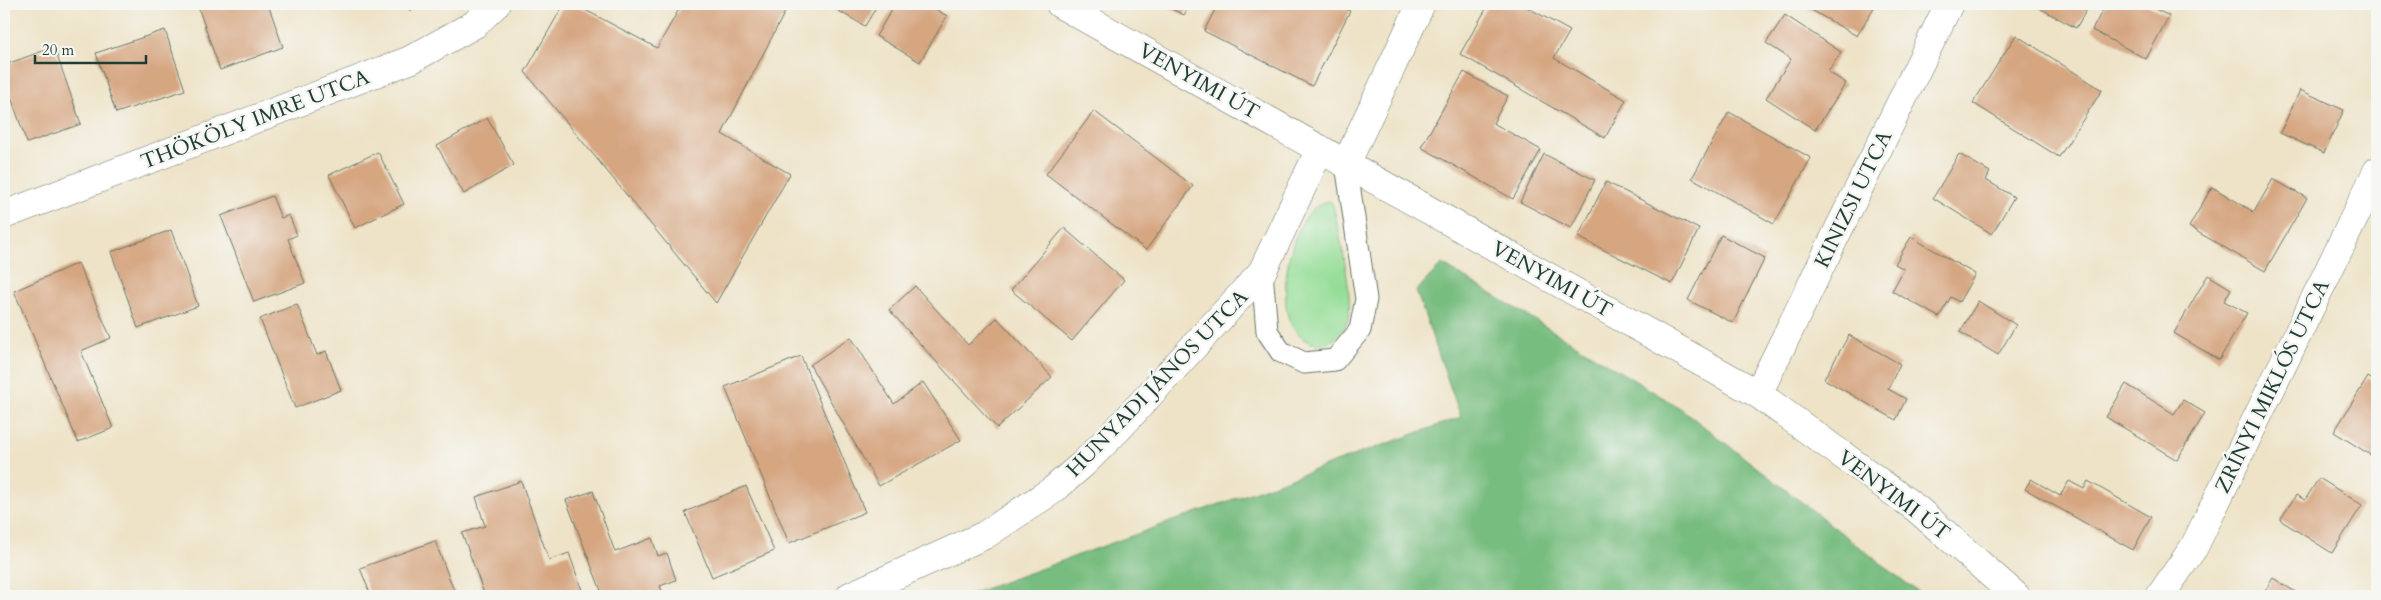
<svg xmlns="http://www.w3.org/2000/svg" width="2381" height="600" viewBox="0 0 2381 600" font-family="Cardo,serif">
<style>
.green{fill:#96de98;stroke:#5a8e66}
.forest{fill:#78bd80;stroke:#4c7d5a}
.building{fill:#d6a681}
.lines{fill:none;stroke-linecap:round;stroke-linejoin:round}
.service-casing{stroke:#677767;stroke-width:23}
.minor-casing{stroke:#677767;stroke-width:29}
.tertiary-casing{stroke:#677767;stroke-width:29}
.service{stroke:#fff;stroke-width:21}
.minor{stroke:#fff;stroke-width:28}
.tertiary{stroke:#fff;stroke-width:28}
.labels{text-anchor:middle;stroke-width:5;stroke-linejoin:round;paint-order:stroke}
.street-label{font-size:21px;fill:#1f3d34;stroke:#f6f6f2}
</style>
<rect width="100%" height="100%" fill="#f6f6f2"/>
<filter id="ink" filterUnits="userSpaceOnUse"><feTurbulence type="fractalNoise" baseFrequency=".02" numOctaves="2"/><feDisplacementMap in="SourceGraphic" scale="10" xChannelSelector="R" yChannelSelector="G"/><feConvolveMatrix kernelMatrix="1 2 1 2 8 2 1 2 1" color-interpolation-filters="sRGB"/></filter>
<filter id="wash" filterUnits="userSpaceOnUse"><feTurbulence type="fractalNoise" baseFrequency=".0096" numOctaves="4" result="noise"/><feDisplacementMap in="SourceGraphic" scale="20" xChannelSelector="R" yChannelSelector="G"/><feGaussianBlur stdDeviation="1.12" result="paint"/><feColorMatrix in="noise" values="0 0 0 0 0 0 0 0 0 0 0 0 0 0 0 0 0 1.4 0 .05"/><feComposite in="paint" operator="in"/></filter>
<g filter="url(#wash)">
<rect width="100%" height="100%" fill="#eee3c7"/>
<!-- green -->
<path class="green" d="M1330 201 1333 205C1338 228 1356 303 1347 322 1332 358 1294 347 1287 312 1283 287 1287 256 1297 234 1303 219 1314 203 1330 201Z"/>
<!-- forest -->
<path class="forest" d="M1442 264 1680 408 1923 596H965L1461 417 1416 291Z"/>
<g id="blocks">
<!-- building -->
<g class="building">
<path d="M197 4H268L283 47 220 70Z"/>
<path d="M401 4H416L411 11Z"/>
<path d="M564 4H574L657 48 682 4H789L722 134 790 174 716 303 525 72Z"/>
<path d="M826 4H878L865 26Z"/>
<path d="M895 4H927L947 16 920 62 876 36Z"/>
<path d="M1161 4H1190L1184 15Z"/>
<path d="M1218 4H1335L1350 11 1312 86 1204 31Z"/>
<path d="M1489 4H1521L1570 31 1554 58 1626 100 1605 138 1460 54Z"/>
<path d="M1801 4H1876L1857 36Z"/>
<path d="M2032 4H2090L2076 28Z"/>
<path d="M2106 4H2145L2169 16 2146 59 2092 30Z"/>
<path d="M1785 15 1841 52 1828 72 1846 83 1815 130 1766 98 1791 59 1766 43Z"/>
<path d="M165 30 185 90 116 113 96 53Z"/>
<path d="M2016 35 2102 90 2059 157 1973 103Z"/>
<path d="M54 47 81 124 27 143 4 77V65Z"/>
<path d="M1464 72 1508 96 1493 123 1541 150 1513 199 1421 147Z"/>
<path d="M2300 90 2344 110 2324 153 2280 133Z"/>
<path d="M1094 111 1193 186 1146 250 1046 174Z"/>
<path d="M1729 112 1811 158 1774 224 1692 178Z"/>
<path d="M487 118 514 165 464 194 437 146Z"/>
<path d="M378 152 404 204 355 228 329 175Z"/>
<path d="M1544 154 1595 180 1571 228 1520 202Z"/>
<path d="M1959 154 1990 172 1986 180 2014 197 1992 234 1933 198Z"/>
<path d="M2273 179 2307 198 2265 271 2189 227 2212 187 2254 212Z"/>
<path d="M1606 182 1699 229 1672 284 1578 237Z"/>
<path d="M272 196 281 218 289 215 297 235 288 239 305 283 254 302 221 216Z"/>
<path d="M1064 228 1124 280 1072 341 1011 290Z"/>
<path d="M171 230 198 306 138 328 111 252Z"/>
<path d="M1721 235 1765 258 1733 323 1688 300Z"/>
<path d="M1911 237 1975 274 1959 302 1951 297 1939 317 1892 291 1904 269 1895 264Z"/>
<path d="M78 263 111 338 81 351 113 428 78 442 14 291Z"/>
<path d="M2208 275 2231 289 2224 301 2247 313 2219 360 2174 333Z"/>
<path d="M915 286 968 345 997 318 1052 377 997 428 889 310Z"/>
<path d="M1978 301 2016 325 1998 355 1960 332Z"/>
<path d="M297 304 317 355 326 351 341 390 295 408 260 319Z"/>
<path d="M2377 322V338L2371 334Z"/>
<path d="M1849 335 1900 364 1888 389 1906 399 1896 420 1824 379Z"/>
<path d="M851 337 894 404 923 382 961 440 879 486 810 365Z"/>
<path d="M801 356 865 512 789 543 725 387Z"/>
<path d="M2368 377 2377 383V459L2334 432Z"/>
<path d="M2126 384 2174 414 2183 400 2205 413 2177 460 2106 417Z"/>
<path d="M2319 478 2362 505 2332 553 2280 520 2296 495 2305 500Z"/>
<path d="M2031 479 2060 496 2069 481 2084 489 2088 481 2151 517 2133 550 2025 489Z"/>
<path d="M521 481 549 560 569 553 584 596H485L462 533 485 526 476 497Z"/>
<path d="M746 486 774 551 712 577 685 512Z"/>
<path d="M593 491 615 552 652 538 658 556 667 553 676 580 660 586 664 596H603L566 500Z"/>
<path d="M435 541 456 596H371L360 568Z"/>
<path d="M2273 578 2302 596H2262Z"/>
</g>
</g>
</g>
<g filter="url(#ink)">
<use href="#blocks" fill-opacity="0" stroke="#677767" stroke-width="1"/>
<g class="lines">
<!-- service casing -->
<g class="service-casing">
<path id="service" d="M1262 272 1267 331 1281 352 1304 363 1335 360 1360 330 1366 299 1346 164"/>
</g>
<!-- minor casing -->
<g class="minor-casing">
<g id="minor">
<path d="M1346 164 1421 4"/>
<path d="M4 215 410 60 475 24 496 4"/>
<path d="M1758 394 1949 4"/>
<path d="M850 596 985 535 1053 490 1083 464 1119 428 1262 272 1320 149"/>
<path d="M2160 596 2194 547 2377 171"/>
</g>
</g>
<!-- tertiary casing -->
<g class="tertiary-casing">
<path id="tertiary" d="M1060 4 1758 394 1917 509 2016 596"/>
</g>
<!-- service -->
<use href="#service" class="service"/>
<!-- minor -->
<use href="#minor" class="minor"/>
<!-- tertiary -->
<use href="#tertiary" class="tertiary"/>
</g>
</g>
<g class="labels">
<!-- street labels -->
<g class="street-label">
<text transform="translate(1199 81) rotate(29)" y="7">VENYIMI ÚT</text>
<text transform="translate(255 119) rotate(-21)" y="7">THÖKÖLY IMRE UTCA</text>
<text transform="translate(1853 199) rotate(-64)" y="7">KINIZSI UTCA</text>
<text transform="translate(1552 279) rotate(29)" y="7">VENYIMI ÚT</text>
<text transform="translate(1157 383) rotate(-46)" y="7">HUNYADI JÁNOS UTCA</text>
<text transform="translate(2272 386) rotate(-64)" y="7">ZRÍNYI MIKLÓS UTCA</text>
<text transform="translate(1894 495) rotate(37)" y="7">VENYIMI ÚT</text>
</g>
</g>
<!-- margin -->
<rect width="2381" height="600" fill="none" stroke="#f6f6f2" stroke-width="20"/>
<!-- scale -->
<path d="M35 55v8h111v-8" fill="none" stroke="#1f3d34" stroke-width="2.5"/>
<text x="42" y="55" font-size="15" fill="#1f3d34" stroke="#f6f6f2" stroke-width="4" paint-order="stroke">20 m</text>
</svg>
